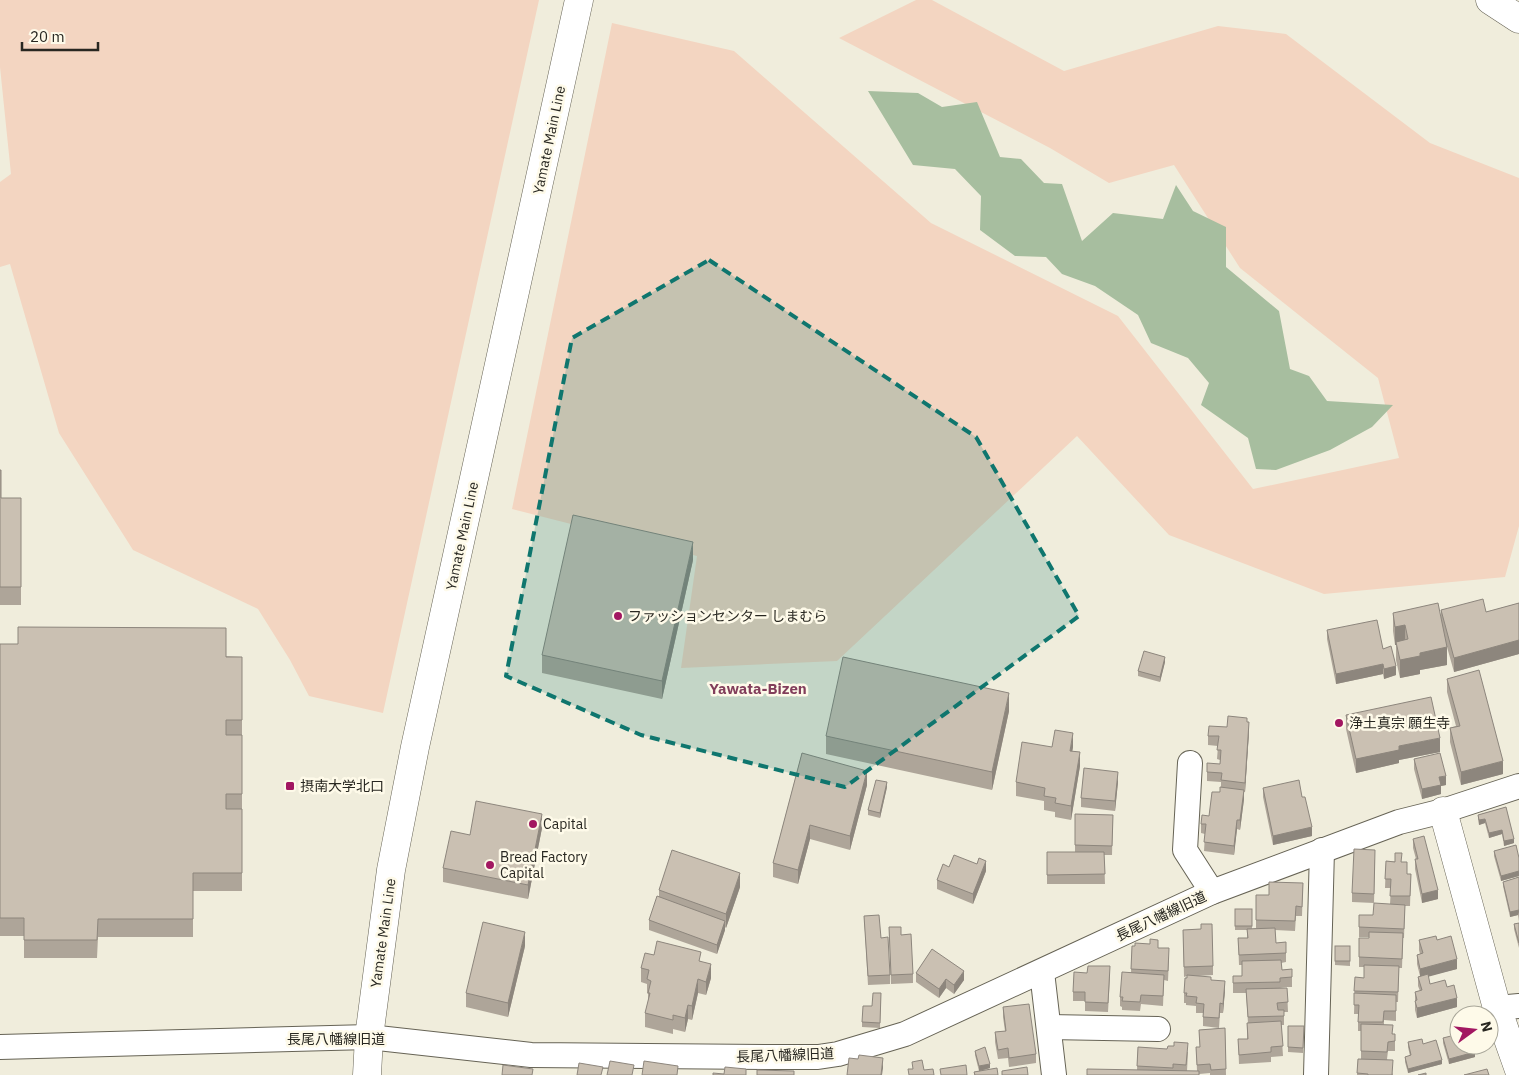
<svg xmlns="http://www.w3.org/2000/svg" width="1519" height="1075" viewBox="0 0 1519 1075" font-family="'IBM Plex Sans','Noto Sans JP',sans-serif">
<style>
.green{fill:#f3d5c1}
.water{fill:#a7be9f}
.lines{fill:none;stroke-linecap:round;stroke-linejoin:round}
.street-casing{stroke:#666355;stroke-width:26}
.secondary-casing{stroke:#666355;stroke-width:29}
.highway-casing{stroke:#666355;stroke-width:29}
.street{stroke:#fff;stroke-width:24}
.secondary{stroke:#fff;stroke-width:28}
.highway{stroke:#fff;stroke-width:28}
.wall{fill:#aea599}
.shaded-wall{fill:#8d867d}
.building{fill:#cac0b2;stroke:#8d867d}
.marked{fill:#0f766e;fill-opacity:0.2;stroke:#0f766e;stroke-width:4;stroke-dasharray:10 6;stroke-linejoin:round}
.poi-dot{fill:#a21761;stroke:#fefae9;stroke-width:2}
.labels{text-anchor:middle;stroke-width:5;stroke-linejoin:round;paint-order:stroke}
.street-label{font-size:14px;fill:#282721;stroke:#fefae9}
.poi-label{font-size:14px;fill:#282721;stroke:#fefae9;text-anchor:start}
.neighbourhood-label{font-size:15px;font-weight:bold;fill:#823e5b;stroke:#fefae9}
</style>
<rect width="100%" height="100%" fill="#f0eddc"/>
<!-- green -->
<g class="green">
<path d="M0 0H539L383 713 309 696 290 660 258 609 133 550 59 433 10 264 0 267V182L11 174 0 67Z"/>
<path d="M916 0H932L1064 71 1218 26 1286 34 1430 143 1519 178V526L1505 577 1324 594 1169 535 1077 436 837 661 681 668 697 556 512 509 612 23 734 51 931 223 1118 316 1253 489 1399 458 1378 378 1240 268 1174 165 1109 183 1050 148 839 38Z"/>
</g>
<!-- water -->
<path class="water" d="M868 91 918 93 942 107 977 102 1000 157 1021 159 1044 183 1062 184 1082 241 1113 213 1163 219 1176 185 1193 211 1226 227V267L1279 311 1290 369 1309 376 1327 401 1393 405 1372 427 1330 450 1276 470 1256 469 1248 438 1201 405 1209 383 1188 358 1151 343 1138 315 1095 286 1062 274 1046 257 1015 256 980 230 981 196 955 169 913 165Z"/>
<g class="lines">
<!-- street casing -->
<g class="street-casing">
<g id="street">
<path d="M1190 763 1185 850 1212 892"/>
<path d="M1042 972 1054 1075"/>
<path d="M1497 1008 1519 1006"/>
<path d="M1049 1027 1158 1029"/>
<path d="M0 1047 369 1037 531 1055 765 1057H818L838 1054 905 1034 1212 892 1399 822 1443 811 1519 786"/>
<path d="M1316 1075 1322 850"/>
</g>
</g>
<!-- secondary casing -->
<g class="secondary-casing">
<g id="secondary">
<path d="M1443 811 1497 1008 1519 1070"/>
<path d="M367 1075 369 1037 391 870 415 747 579 0"/>
</g>
</g>
<!-- highway casing -->
<g class="highway-casing">
<path id="highway" d="M1490 0 1519 19"/>
</g>
<!-- street -->
<use href="#street" class="street"/>
<!-- secondary -->
<use href="#secondary" class="secondary"/>
<!-- highway -->
<use href="#highway" class="highway"/>
</g>
<!-- wall -->
<g class="wall">
<path d="M0 470 1 498H21V605H0Z"/>
<path d="M693 560 662 699 542 673V655Z"/>
<path d="M1519 603V654L1454 672 1447 647V665L1420 670V674L1400 678 1396 660V645H1395L1393 631V613L1441 618V610L1486 612Z"/>
<path d="M1327 630 1383 649 1396 675 1384 679 1383 674 1336 684 1327 639Z"/>
<path d="M0 644 242 657V891H193V937H98L97 958H24V936H0Z"/>
<path d="M1165 662 1160 682 1138 676V671Z"/>
<path d="M1447 679 1503 774 1461 785 1450 742V728L1456 726 1447 692Z"/>
<path d="M1009 711 992 790 826 754V736Z"/>
<path d="M1346 715 1440 752 1399 760V763L1356 773 1346 729Z"/>
<path d="M1247 722 1249 732 1245 792H1244V799L1240 830 1237 829 1234 855 1204 851 1205 834 1201 833V824L1209 816 1220 792 1221 787V782L1207 781V772L1220 764V760L1217 759 1218 746 1208 745V736L1227 727Z"/>
<path d="M1052 747H1073L1072 751 1080 766 1071 820 1055 817V812L1044 810V801L1016 796V782Z"/>
<path d="M802 753 867 785 850 850 810 839 798 884 773 877V863Z"/>
<path d="M1414 759 1446 785 1441 786V794L1422 799 1414 769Z"/>
<path d="M1118 782 1115 811 1081 807V798Z"/>
<path d="M887 787 880 818 868 815V810Z"/>
<path d="M1263 788 1302 797 1312 836 1273 845 1263 797Z"/>
<path d="M1506 807 1514 843 1504 846 1502 834 1489 838 1485 823 1479 825 1478 820V815Z"/>
<path d="M1075 814 1113 815 1112 855H1104L1105 884H1047V852H1075Z"/>
<path d="M542 828 528 899 443 882V868L470 835Z"/>
<path d="M1413 839 1438 899 1422 903 1415 869V859H1416L1413 848Z"/>
<path d="M1494 851 1519 858V876L1501 881 1494 856Z"/>
<path d="M1375 859 1374 903 1352 902V893Z"/>
<path d="M1386 861 1402 862 1407 874H1411L1410 906H1405L1404 938H1403L1402 968H1399L1398 1002H1396V1021L1384 1020V1025L1393 1034H1395V1051H1388L1387 1059 1393 1075H1357L1358 1059H1361V1031H1358V1014H1354L1355 977 1364 978V967H1359V938H1369V937H1359V915H1373L1390 904 1391 888H1385Z"/>
<path d="M949 867 986 871 973 904 937 889V880Z"/>
<path d="M1519 877V922L1518 915 1510 917 1503 886V882Z"/>
<path d="M1303 883 1302 916H1296L1295 931 1275 930 1276 943 1286 942V962L1281 963 1282 970 1292 969V987H1280L1287 988 1288 1012H1284V1025H1281L1283 1056 1271 1057V1062L1239 1064 1238 1039H1247V1023H1248L1246 993H1233V976H1242V965H1239L1238 938H1247V930H1235V909H1252V929L1256 928V895H1269Z"/>
<path d="M740 887 726 928 725 927V930L717 954 649 930V920L659 897V890Z"/>
<path d="M864 916 881 938 890 975V984L868 985Z"/>
<path d="M1519 923V948L1514 929V924Z"/>
<path d="M889 927 901 935 913 974V983L891 984Z"/>
<path d="M1183 930 1213 966V975L1198 976 1211 980 1225 990 1223 1013H1220L1219 1028 1203 1026V1013H1196V1006L1186 1005V1003H1184V993L1187 976 1184 977Z"/>
<path d="M1419 940H1437L1457 969 1428 976 1430 984 1447 987 1457 1007 1417 1018 1415 1010V992L1420 991 1418 986V977L1420 976 1417 964V955L1420 954 1419 950Z"/>
<path d="M525 946 508 1017 466 1007V993Z"/>
<path d="M1132 946 1158 948 1169 958 1168 981 1164 980 1163 1006 1141 1004 1140 1011 1122 1010V1007L1120 1006V997L1131 973Z"/>
<path d="M1335 946H1350V966L1335 965Z"/>
<path d="M654 955 701 961 711 978 706 995 698 993 692 1020 688 1019 685 1032 673 1029V1034L645 1027V1013L648 1004V994L647 993V984L641 982V968Z"/>
<path d="M916 973 964 980 954 994 946 988 939 998 916 982Z"/>
<path d="M1110 976 1108 1012 1085 1011V1001H1073V992Z"/>
<path d="M881 993 880 1028 862 1027V1022Z"/>
<path d="M1003 1007 1036 1054V1063L1009 1067 1008 1058 998 1059 995 1042V1032L1005 1031 1003 1017Z"/>
<path d="M1288 1026H1304L1303 1053 1288 1052Z"/>
<path d="M1225 1028 1226 1075H1210V1073L1199 1074 1137 1070 1138 1047 1188 1052 1187 1071H1197L1196 1047H1200L1199 1030Z"/>
<path d="M1443 1038 1481 1049 1475 1051V1057L1449 1064 1443 1043Z"/>
<path d="M1408 1042 1423 1044 1442 1064 1408 1073 1405 1062V1057L1410 1056 1408 1047Z"/>
<path d="M975 1051 990 1068 981 1071 998 1075H974V1072L979 1071 975 1055Z"/>
</g>
<!-- shaded-wall -->
<g class="shaded-wall">
<path d="M693 542V560L662 699V681Z"/>
<path d="M1405 625V643L1396 642V645H1395V627Z"/>
<path d="M1519 640V654L1454 672V658Z"/>
<path d="M1447 647V665L1420 670V674L1400 678V660L1420 653Z"/>
<path d="M1165 657V662L1160 682V677Z"/>
<path d="M1383 664V674L1336 684V674Z"/>
<path d="M1396 666V675L1384 679V669Z"/>
<path d="M1009 693V711L992 790V772Z"/>
<path d="M1249 722V732L1245 792V783Z"/>
<path d="M1073 733V747L1070 765V751Z"/>
<path d="M1440 738V752L1399 760V763L1356 773V759L1399 746Z"/>
<path d="M1080 752V766L1071 820V806Z"/>
<path d="M1503 761V774L1461 785V772Z"/>
<path d="M867 771V785L850 850V836Z"/>
<path d="M1118 772V782L1115 811V801Z"/>
<path d="M1446 776V785L1441 786V794L1422 799V789L1439 777Z"/>
<path d="M887 782V787L880 818V813Z"/>
<path d="M1244 790V799L1240 830V820Z"/>
<path d="M542 814V828L528 899V885Z"/>
<path d="M1485 819V823L1479 825V820Z"/>
<path d="M1237 820V829L1234 855V846Z"/>
<path d="M810 825V839L798 884V870Z"/>
<path d="M1312 827V836L1273 845V836Z"/>
<path d="M1502 830V834L1489 838V833Z"/>
<path d="M1514 839V843L1504 846V841Z"/>
<path d="M986 861V871L973 904V894Z"/>
<path d="M1519 871V876L1501 881V876Z"/>
<path d="M740 873V887L726 928V914Z"/>
<path d="M1438 890V899L1422 903V894Z"/>
<path d="M1519 910V915L1518 912V915L1510 917V912Z"/>
<path d="M725 921V930L717 954V945Z"/>
<path d="M525 932V946L508 1017V1003Z"/>
<path d="M1457 959V969L1420 979V969Z"/>
<path d="M711 964V978L706 995V982Z"/>
<path d="M964 971V980L954 994V985Z"/>
<path d="M698 979V993L692 1020V1006Z"/>
<path d="M946 979V988L939 998V989Z"/>
<path d="M1225 981V990L1223 1013V1004Z"/>
<path d="M1457 998V1007L1417 1018V1008Z"/>
<path d="M688 1005V1019L685 1032V1018Z"/>
<path d="M1481 1045V1049L1474 1051V1047Z"/>
<path d="M1475 1052V1057L1449 1064V1059Z"/>
<path d="M883 1058V1068L882 1075H881Z"/>
<path d="M1442 1060V1064L1408 1073V1069Z"/>
<path d="M990 1064V1068L979 1071V1066Z"/>
</g>
<!-- building -->
<g class="building">
<path d="M0 470H1V498H21V587H0Z"/>
<path d="M573 515 693 542 662 681 542 655Z"/>
<path d="M1483 599 1486 612 1519 603V640L1454 658 1441 610Z"/>
<path d="M1438 603 1447 647 1420 653V656L1400 660 1396 642 1408 639 1405 625 1395 627 1393 613Z"/>
<path d="M1377 620 1383 649 1391 646 1396 666 1384 669 1383 664 1336 674 1327 630Z"/>
<path d="M18 627 226 628V657H242V720H226V735H242V794H226V809H242V873H193V919H98L97 940H24V918H0V644H18Z"/>
<path d="M1144 651 1165 657 1160 677 1138 671Z"/>
<path d="M843 657 1009 693 992 772 826 736Z"/>
<path d="M1479 670 1503 761 1461 772 1450 728 1460 726 1447 679Z"/>
<path d="M1431 697 1440 738 1399 746V750L1356 759 1346 715Z"/>
<path d="M1228 716 1247 718V722H1249L1245 783 1221 780 1222 773 1207 772V763L1220 764 1221 750H1217L1219 736H1208L1209 726 1227 727Z"/>
<path d="M1055 730 1073 733 1070 751 1080 752 1071 806 1055 803 1056 798 1044 796 1045 788 1016 782 1022 742 1052 747Z"/>
<path d="M802 753 867 771 850 836 810 825 798 870 773 863Z"/>
<path d="M1440 753 1446 776 1439 777 1441 785 1422 789 1414 759Z"/>
<path d="M1084 768 1118 772 1115 801 1081 798Z"/>
<path d="M876 780 887 782 880 813 868 810Z"/>
<path d="M1299 780 1302 797H1305L1312 827 1273 836 1263 788Z"/>
<path d="M1220 787 1244 790 1240 820H1237L1234 846 1204 842 1206 824H1201L1202 815 1209 816 1212 792H1220Z"/>
<path d="M476 801 542 814 528 885 443 868 451 831 470 835Z"/>
<path d="M1506 807 1514 839 1504 841 1502 830 1489 833 1485 819 1479 820 1478 815Z"/>
<path d="M1075 814 1113 815 1112 846 1075 845Z"/>
<path d="M1424 836 1438 890 1422 894 1415 859H1418L1413 839Z"/>
<path d="M1516 845 1519 858V871L1501 876 1494 851Z"/>
<path d="M1354 849 1375 850 1374 894 1352 893Z"/>
<path d="M672 850 740 873 726 914 659 890Z"/>
<path d="M1047 852H1104L1105 874 1047 875Z"/>
<path d="M1395 853H1402L1401 862H1407V874H1411L1410 896H1390L1391 879H1385L1386 861 1395 862Z"/>
<path d="M954 855 977 864 979 858 986 861 973 894 937 880 943 864 949 867Z"/>
<path d="M1519 877V910L1510 912 1503 882Z"/>
<path d="M1269 882 1303 883 1302 907 1296 906 1295 921 1256 920V895H1269Z"/>
<path d="M657 896 725 921 717 945 649 920Z"/>
<path d="M1374 903 1405 905 1404 929 1359 927V915H1373Z"/>
<rect x="1235" y="909" width="17" height="17"/>
<path d="M879 915 881 938 888 937 890 975 868 976 864 916Z"/>
<path d="M483 922 525 932 508 1003 466 993Z"/>
<path d="M1519 923V943L1514 924Z"/>
<path d="M1201 924H1212L1213 966 1184 967 1183 930 1201 929Z"/>
<path d="M889 927H901V935L911 934 913 974 891 975Z"/>
<path d="M1275 928 1276 943 1286 942V953L1239 955 1238 938H1248L1247 929Z"/>
<path d="M1369 932 1403 933 1402 959 1359 957V938H1369Z"/>
<path d="M1436 936 1437 940 1451 936 1457 959 1420 969 1417 955 1423 953 1419 940Z"/>
<path d="M1150 939 1158 940V948H1169L1168 971 1131 969 1132 946H1135V943L1150 944Z"/>
<path d="M657 941 701 952 699 961 711 964 706 982 698 979 692 1006 688 1005 685 1018 673 1015V1020L645 1013 650 993H648L651 981 647 979 649 970 641 968 645 953 654 955Z"/>
<rect x="1335" y="946" width="15" height="15"/>
<path d="M932 949 964 971 954 985 946 979 939 989 916 973Z"/>
<path d="M1281 960 1282 970 1292 969V977L1280 978V982L1233 983V976H1242V961Z"/>
<path d="M1364 965 1399 966 1398 992 1354 991 1355 977 1364 978Z"/>
<path d="M1088 966H1110L1108 1003 1085 1002V992H1073L1074 972 1087 973Z"/>
<path d="M1122 972 1164 975 1163 996 1141 995 1140 1002 1122 1001 1123 997H1120Z"/>
<path d="M1428 974 1430 984 1445 980 1447 987 1454 985 1457 998 1417 1008 1415 1001 1417 1000 1415 992 1422 990 1418 977Z"/>
<path d="M1187 975 1211 977V980L1225 981 1223 1004 1220 1003 1219 1018 1203 1017 1204 1004 1196 1003 1197 997 1186 996 1187 993H1184L1185 978H1187Z"/>
<path d="M1287 988 1288 1002 1277 1003 1278 1010H1284V1016L1248 1017 1246 989Z"/>
<path d="M873 993H881L880 1023 862 1022 863 1006H872Z"/>
<path d="M1354 993 1396 995V1011H1384L1383 1022H1358L1359 1005H1354Z"/>
<path d="M1029 1004 1036 1054 1009 1058 1008 1048 998 1050 995 1032 1006 1031 1003 1007Z"/>
<path d="M1281 1021 1283 1046 1271 1047V1052L1239 1055 1238 1039H1248L1247 1023Z"/>
<path d="M1361 1024 1393 1025 1392 1034H1395V1041L1388 1042 1387 1052 1361 1051Z"/>
<path d="M1288 1026H1304L1303 1048 1288 1047Z"/>
<path d="M1225 1028 1226 1069 1211 1070 1210 1064 1197 1065 1196 1047H1200L1199 1030Z"/>
<path d="M1459 1034V1045H1480L1474 1047 1475 1052 1449 1059 1443 1038Z"/>
<path d="M1422 1039 1423 1044 1436 1040 1442 1060 1408 1069 1405 1057 1411 1055 1408 1042Z"/>
<path d="M1174 1042 1188 1043 1186 1065 1173 1064V1068L1137 1066 1138 1047 1167 1049 1168 1046H1174Z"/>
<path d="M985 1047 990 1064 979 1066 975 1051Z"/>
<path d="M859 1055 883 1058 881 1075H847L849 1058 858 1059Z"/>
<path d="M1358 1059 1393 1060 1392 1075H1368V1074L1357 1073Z"/>
<path d="M922 1060 924 1070 933 1069 934 1075H909L908 1069H913L912 1062Z"/>
<path d="M610 1061 634 1065 632 1075H607Z"/>
<path d="M644 1061 678 1066 677 1075H642Z"/>
<path d="M579 1063 603 1067 601 1075H577Z"/>
<path d="M503 1065 533 1069 532 1075H502Z"/>
<path d="M966 1065 967 1075H941L940 1069Z"/>
<path d="M725 1067 746 1069V1075H713V1073L724 1074Z"/>
<path d="M1027 1067 1028 1075H1002V1071Z"/>
<path d="M997 1068 998 1075H975L974 1072Z"/>
<path d="M1087 1069 1199 1071V1075H1087Z"/>
<path d="M1487 1069 1489 1075H1464Z"/>
<path d="M757 1070 794 1071V1075H757Z"/>
<path d="M1426 1073V1075H1418Z"/>
</g>
<!-- marked area -->
<path class="marked" d="M709 260 976 437 1079 616 845 787 641 735 506 676 572 338Z"/>
<!-- markers -->
<g class="poi-dot">
<circle cx="618" cy="616" r="5"/>
<circle cx="1339" cy="723" r="5"/>
<rect x="285" y="781" width="10" height="10" rx="2.5"/>
<circle cx="533" cy="824" r="5"/>
<circle cx="490" cy="865" r="5"/>
</g>
<g class="labels">
<!-- street labels -->
<g class="street-label">
<text transform="translate(549 140) rotate(-78)" y="5">Yamate Main Line</text>
<text transform="translate(462 536) rotate(-78)" y="5">Yamate Main Line</text>
<text transform="translate(1161 916) rotate(-25)" y="5">長尾八幡線旧道</text>
<text transform="translate(383 933) rotate(-82)" y="5">Yamate Main Line</text>
<text x="336" y="1044">長尾八幡線旧道</text>
<text transform="translate(785 1055) rotate(-2)" y="5">長尾八幡線旧道</text>
</g>
<!-- poi labels -->
<g class="poi-label">
<text x="628" y="621">ファッションセンター しまむら</text>
<text x="1349" y="728">浄土真宗 願生寺</text>
<text x="300" y="791">摂南大学北口</text>
<text x="543" y="829">Capital</text>
<text x="500" y="862">Bread Factory<tspan x="500" dy="16">Capital</tspan></text>
</g>
<!-- neighbourhood labels -->
<g class="neighbourhood-label">
<text x="758" y="694">Yawata-Bizen</text>
</g>
</g>
<!-- north arrow -->
<g transform="translate(1474 1030) rotate(75)"><circle r="24" fill="#fefae9" stroke="#a8a699"/>
<path d="M0-4L9 19L0 12L-9 19Z" fill="#a21761"/>
<text y="-8" font-size="14" font-weight="bold" text-anchor="middle" fill="#282721">N</text>
</g>
<!-- scale -->
<path d="M22 42v8h76v-8" fill="none" stroke="#282721" stroke-width="2.5"/>
<text x="30" y="42" font-size="15" fill="#282721" stroke="#fefae9" stroke-width="4" paint-order="stroke">20 m</text>
</svg>
